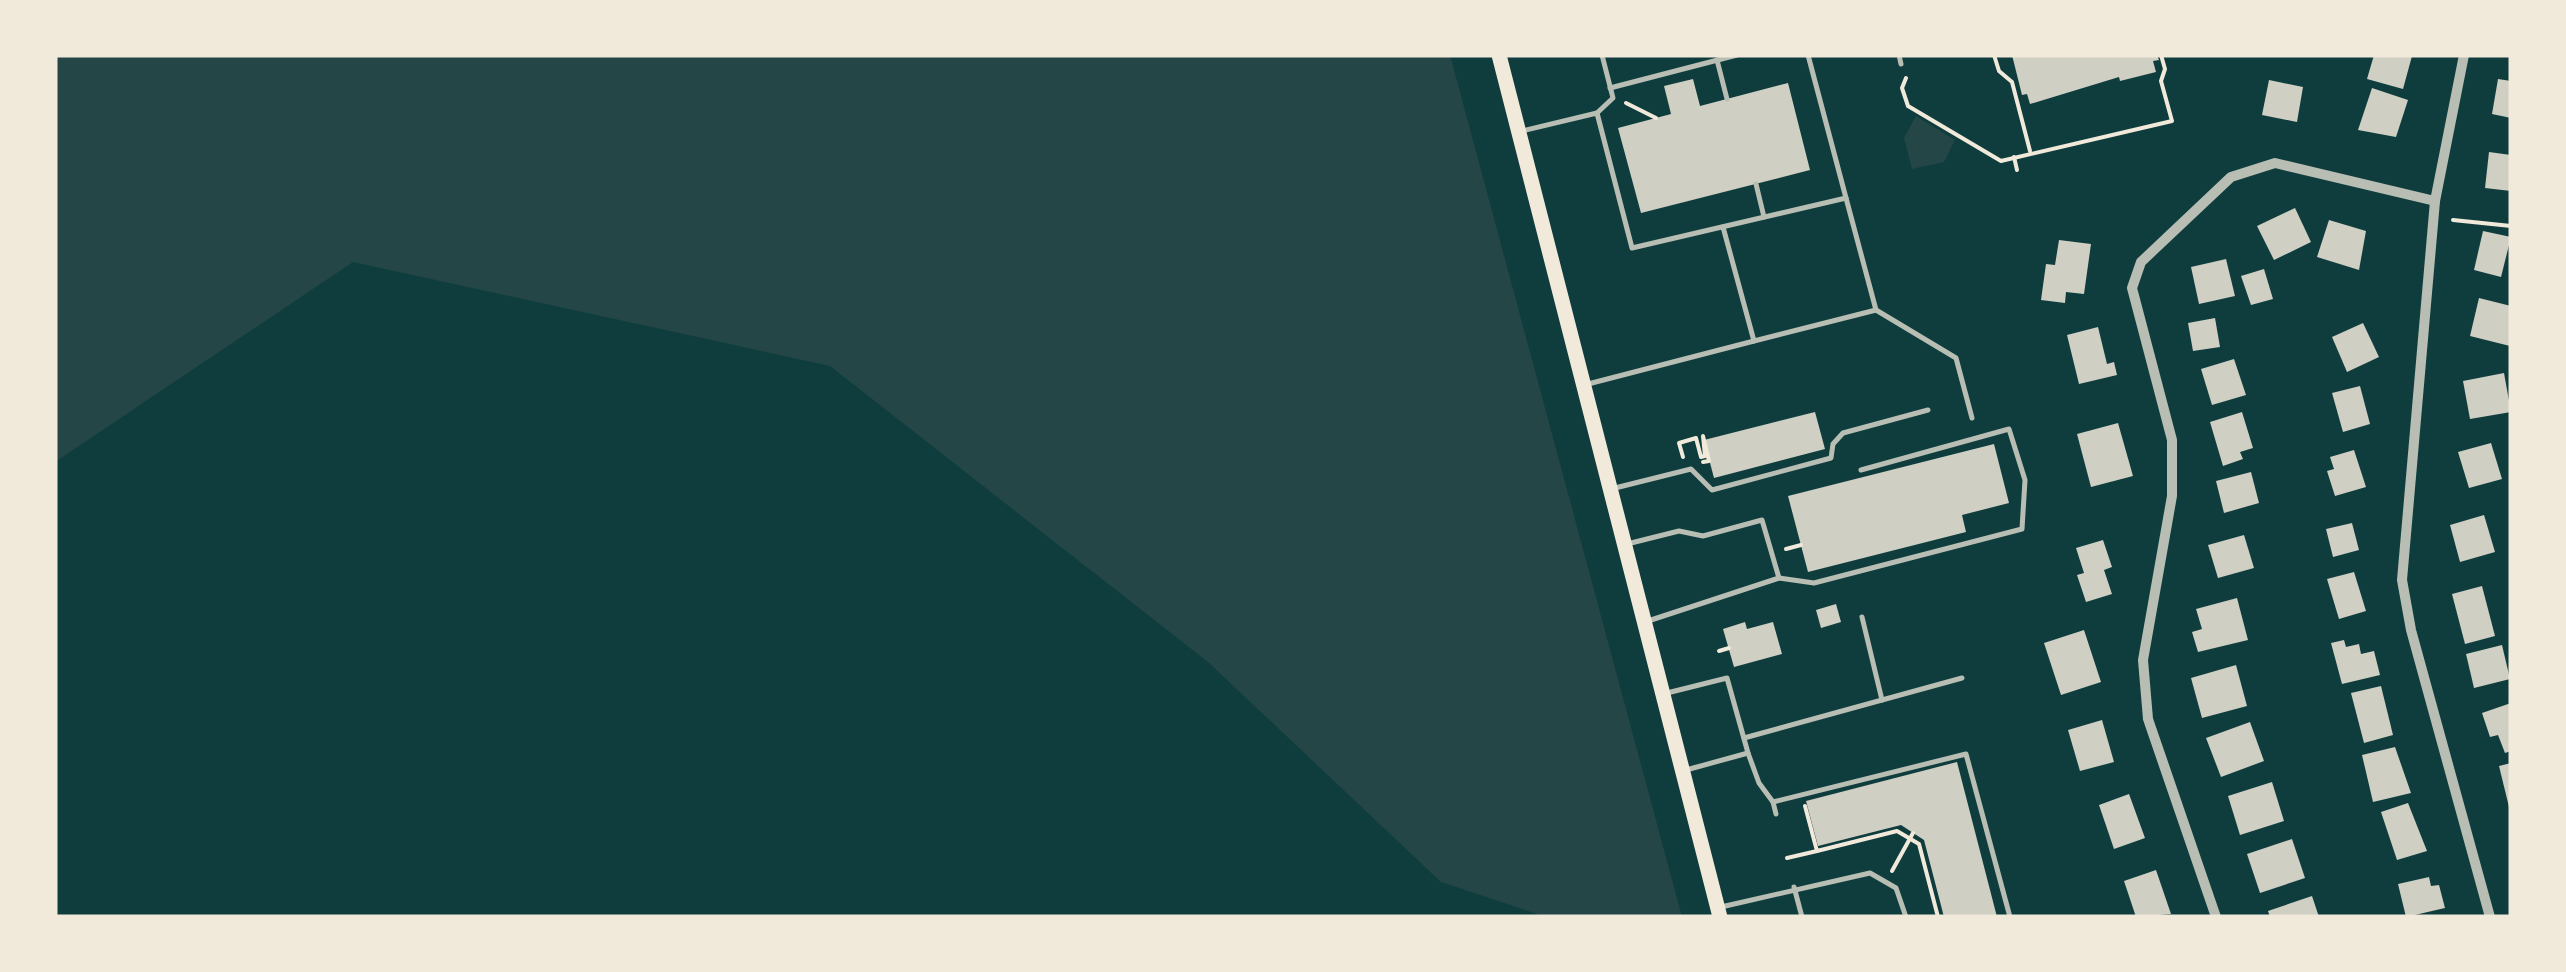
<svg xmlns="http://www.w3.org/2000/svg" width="2566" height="972" viewBox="0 0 2566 972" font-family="'Roboto Condensed',sans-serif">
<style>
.green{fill:#244646}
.building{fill:#cfcfc3}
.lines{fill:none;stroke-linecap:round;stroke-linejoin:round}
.path{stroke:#f1e9da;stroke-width:4}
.service{stroke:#b8beb3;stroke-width:5}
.minor{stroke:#b8beb3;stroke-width:10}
.primary{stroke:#f1e9da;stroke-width:15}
</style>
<rect width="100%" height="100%" fill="#0f3d3e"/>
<!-- green -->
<g class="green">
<path d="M55 55H1450L1682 917H1546L1441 882 1208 662 830 366 353 262 55 462Z"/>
<path d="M1916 116 1955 140 1944 162 1912 169 1904 138Z"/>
</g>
<!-- building -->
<g class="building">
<path d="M2012 55H2157L2159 60 2153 61 2156 72 2120 81 2119 77 2030 104 2027 94 2022 95Z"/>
<path d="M2374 55 2412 56 2403 89 2367 79Z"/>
<path d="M1693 79 1700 106 1788 83 1810 170 1641 213 1618 128 1671 114 1664 86Z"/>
<path d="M2498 79 2511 81V118L2492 114Z"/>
<path d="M2269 80 2303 87 2297 122 2262 115Z"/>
<path d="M2372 88 2408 100 2396 137 2358 130Z"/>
<path d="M2489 152 2511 155V191L2485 188Z"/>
<path d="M2295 208 2311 242 2274 260 2257 226Z"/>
<path d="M2329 220 2366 231 2359 270 2317 257Z"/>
<path d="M2483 231 2511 237 2501 277 2474 270Z"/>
<path d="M2059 240 2091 244 2084 294 2066 292 2065 303 2041 300 2046 264 2055 265Z"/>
<path d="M2226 259 2235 296 2199 304 2191 267Z"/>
<path d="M2264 269 2273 299 2251 305 2241 276Z"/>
<path d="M2479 298 2511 306 2510 346 2470 336Z"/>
<path d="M2215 318 2220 347 2193 351 2188 323Z"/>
<path d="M2363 323 2379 357 2347 372 2332 337Z"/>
<path d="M2098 327 2107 364 2114 362 2117 375 2079 384 2067 335Z"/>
<path d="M2234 359 2246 395 2212 405 2201 369Z"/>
<path d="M2504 373 2511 412 2470 419 2463 381Z"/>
<path d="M2360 386 2370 424 2343 432 2332 393Z"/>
<path d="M1815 412 1825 449 1714 478 1704 440Z"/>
<path d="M2242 412 2253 448 2240 452 2243 459 2223 466 2210 422Z"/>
<path d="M2118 423 2133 476 2091 487 2077 434Z"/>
<path d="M2491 443 2502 479 2469 488 2458 452Z"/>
<path d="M1994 444 2009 503 1962 515 1966 532 1808 572 1788 496Z"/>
<path d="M2354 450 2366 487 2335 496 2327 471 2334 469 2330 457Z"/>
<path d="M2251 472 2259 503 2224 513 2216 481Z"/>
<path d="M2484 515 2495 552 2460 562 2450 525Z"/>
<path d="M2352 523 2359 550 2333 557 2326 529Z"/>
<path d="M2244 535 2254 568 2218 578 2208 545Z"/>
<path d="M2103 540 2112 567 2104 570 2112 594 2086 602 2077 575 2084 573 2076 548Z"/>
<path d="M2354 572 2366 611 2339 619 2327 579Z"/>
<path d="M2482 586 2495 636 2465 644 2452 594Z"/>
<path d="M2237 598 2248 640 2198 652 2192 632 2202 629 2196 609Z"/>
<path d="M1836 604 1841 622 1821 628 1816 610Z"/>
<path d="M1745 622 1747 629 1773 622 1782 654 1734 667 1723 629Z"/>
<path d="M2084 630 2101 682 2061 695 2044 643Z"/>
<path d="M2344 640 2346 647 2359 644 2361 654 2374 651 2380 675 2342 684 2331 643Z"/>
<path d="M2502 645 2510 679 2474 688 2466 654Z"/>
<path d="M2236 665 2247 706 2202 718 2191 678Z"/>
<path d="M2381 686 2393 735 2364 743 2351 693Z"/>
<path d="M2511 703V751L2505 753 2498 735 2490 737 2482 713Z"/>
<path d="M2102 720 2114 762 2080 771 2068 730Z"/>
<path d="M2250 722 2264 761 2221 777 2206 738Z"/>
<path d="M2395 747 2411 793 2373 802 2362 755Z"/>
<path d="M1957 762 1997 917H1944L1924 840 1901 825 1818 846 1806 801Z"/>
<path d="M2511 763V810L2510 811 2499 766Z"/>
<path d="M2272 782 2284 821 2240 835 2228 796Z"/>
<path d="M2129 794 2145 838 2114 849 2099 805Z"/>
<path d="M2408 803 2427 851 2397 860 2381 812Z"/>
<path d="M2292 839 2305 878 2260 893 2247 854Z"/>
<path d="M2156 870 2171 914 2136 917 2124 881Z"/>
<path d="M2429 877 2431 886 2439 885 2445 908 2406 917 2398 884Z"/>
<path d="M2312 896 2319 917H2270L2268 911Z"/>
</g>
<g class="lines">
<!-- path -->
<g class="path">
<path d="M1994 55 1999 71 2012 82 2030 151"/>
<path d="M1906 78 1902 88 1908 106 2001 161 2172 121 2161 81 2165 69 2161 55"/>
<path d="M1626 103 1656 118"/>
<path d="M2014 157 2017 170"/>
<path d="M2453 220 2511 226"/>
<path d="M1683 457 1679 443 1696 438 1701 457 1705 456 1703 436 1709 461 1703 462"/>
<path d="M1786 549 1801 545"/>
<path d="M1719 651 1729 648"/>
<path d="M1805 806 1817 851 1897 831 1919 844 1938 917"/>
<path d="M1787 858 1817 851"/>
<path d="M1892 871 1913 833"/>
</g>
<!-- service -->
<g class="service">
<path d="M1899 55 1901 64"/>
<path d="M1717 60 1727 99"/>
<path d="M1610 88 1737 55"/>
<path d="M1597 113 1613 98 1602 55"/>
<path d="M1522 131 1597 113 1632 248 1846 198 1808 55"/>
<path d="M1756 184 1764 217"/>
<path d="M1723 227 1754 341 1876 310 1846 198"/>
<path d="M1876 310 1956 358 1972 418"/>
<path d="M1588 384 1754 341"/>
<path d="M1611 489 1691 469 1712 490 1831 458 1833 444 1843 433 1928 410"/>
<path d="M1627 544 1679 531 1703 536 1762 520 1779 578 1648 621"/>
<path d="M1779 578 1814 583 2022 529 2025 480 2009 429 1861 470"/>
<path d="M1862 617 1882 700"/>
<path d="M1667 693 1727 678 1748 753 1686 770"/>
<path d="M1744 738 1962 678"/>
<path d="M1748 753 1759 783 1773 802"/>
<path d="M1776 814 1773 802 1966 754 2010 917"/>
<path d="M1794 887 1802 917"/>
<path d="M1721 907 1870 873 1896 888 1906 917"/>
</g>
<!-- minor -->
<g class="minor">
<path d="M2464 55 2435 201 2402 580 2411 630 2490 917"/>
<path d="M2216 917 2148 719 2143 660 2172 496V440L2132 288 2141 262 2231 177 2275 163 2435 201"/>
</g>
<!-- primary -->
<path class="primary" d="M1499 55 1720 917"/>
</g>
<!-- border -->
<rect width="2566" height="972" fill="none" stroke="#f1e9da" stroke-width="115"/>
</svg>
